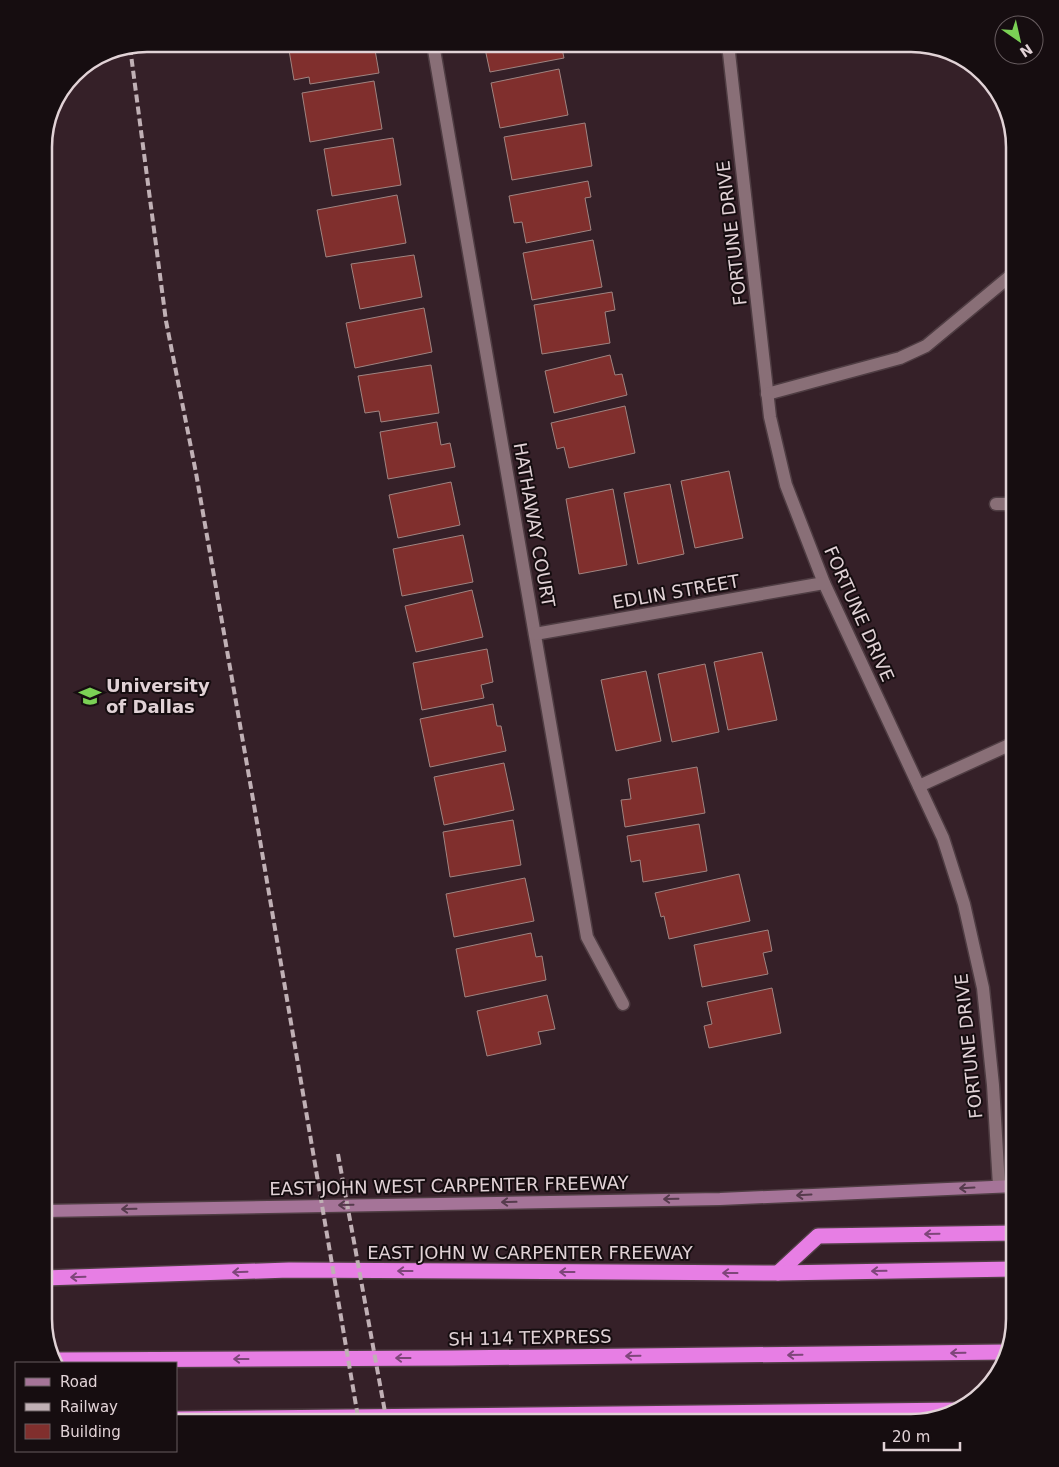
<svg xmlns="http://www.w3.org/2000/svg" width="1059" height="1467" viewBox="0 0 1059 1467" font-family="'DejaVu Sans',sans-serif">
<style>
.building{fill:#802f2d;stroke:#a08481}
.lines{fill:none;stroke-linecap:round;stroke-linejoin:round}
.lane-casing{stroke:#4f3d43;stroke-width:15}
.street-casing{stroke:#4f3d43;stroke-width:15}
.secondary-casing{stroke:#4f3d43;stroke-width:15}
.highway-casing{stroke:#4f3d43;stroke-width:18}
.lane{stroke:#896f77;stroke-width:12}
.street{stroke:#896f77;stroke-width:12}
.secondary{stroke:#a57498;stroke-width:12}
.highway{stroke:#e77ee4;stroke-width:15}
.rail{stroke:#c0b0b5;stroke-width:4;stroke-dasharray:8 4;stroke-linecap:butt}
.oneway{stroke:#563b4d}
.oneway2{stroke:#7e467a}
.labels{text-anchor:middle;stroke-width:4;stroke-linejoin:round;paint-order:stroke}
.street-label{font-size:18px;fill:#e1d2d6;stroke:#160d10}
.poi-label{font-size:18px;font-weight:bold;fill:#e1d2d6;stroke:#160d10;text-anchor:start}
.rim{fill:none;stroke:#e1d2d6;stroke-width:2.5}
</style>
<rect width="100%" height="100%" fill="#352028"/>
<!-- building -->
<g class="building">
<path d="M288 44H374L379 73 310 84 309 77 294 80Z"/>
<path d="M484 44H561L564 58 490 72Z"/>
<path d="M559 69 568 115 500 128 491 83Z"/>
<path d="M374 81 382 129 310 142 302 93Z"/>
<path d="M585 123 592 166 512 180 504 137Z"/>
<path d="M393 138 401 185 332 196 324 149Z"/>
<path d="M588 181 591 197 585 198 591 230 526 243 522 222 514 223 509 196Z"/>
<path d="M397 195 406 243 326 257 317 210Z"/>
<path d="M593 240 602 287 532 300 523 253Z"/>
<path d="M414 255 422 297 360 309 351 264Z"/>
<path d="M612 292 615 310 605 312 610 343 542 354 534 305Z"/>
<path d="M424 308 432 352 355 368 346 323Z"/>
<path d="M610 355 615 375 622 374 627 395 554 413 545 371Z"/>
<path d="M431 365 439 413 381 422 379 411 365 413 358 376Z"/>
<path d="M625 406 635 453 569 468 564 447 557 449 551 423Z"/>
<path d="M437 422 441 445 450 443 455 467 388 479 380 432Z"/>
<path d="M729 471 743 538 695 548 681 481Z"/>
<path d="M451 482 460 525 398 538 389 495Z"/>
<path d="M670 484 684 554 638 564 624 493Z"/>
<path d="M613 489 627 565 579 574 566 499Z"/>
<path d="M463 535 473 582 402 596 393 549Z"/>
<path d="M472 590 483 637 416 652 405 606Z"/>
<path d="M487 649 493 682 481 685 484 698 422 710 413 663Z"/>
<path d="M762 652 777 720 728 730 714 662Z"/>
<path d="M705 664 719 732 672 742 658 674Z"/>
<path d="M646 671 661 741 616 751 601 680Z"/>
<path d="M493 704 497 726H501L506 751 430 767 420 719Z"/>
<path d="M504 763 514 810 444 825 434 777Z"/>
<path d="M697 767 705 813 625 827 621 800 631 799 628 779Z"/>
<path d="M513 820 521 865 450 877 443 832Z"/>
<path d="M699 824 707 871 643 882 640 860 631 862 627 836Z"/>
<path d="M739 874 750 921 669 939 664 916 661 917 655 893Z"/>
<path d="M525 878 534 921 454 937 446 894Z"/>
<path d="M768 930 772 951 763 953 768 974 702 987 694 945Z"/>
<path d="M531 933 536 957 542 956 546 980 465 997 456 949Z"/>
<path d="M772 988 781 1033 709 1048 704 1026 712 1024 707 1002Z"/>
<path d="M547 995 555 1029 538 1032 541 1044 487 1056 477 1011Z"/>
</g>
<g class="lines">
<!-- lane casing -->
<g class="lane-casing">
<g id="lane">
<path d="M996 504H1015"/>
<path d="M919 786 1007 746 1015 745"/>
</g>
</g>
<!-- street casing -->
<g class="street-casing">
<g id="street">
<path d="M433 44 587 937 623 1004"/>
<path d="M728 44 770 417 786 485 824 583 943 838 964 904 983 988 993 1085 999 1186"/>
<path d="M767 394 900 358 926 346 1015 272"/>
<path d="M535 634 824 583"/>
</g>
</g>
<!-- secondary casing -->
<g class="secondary-casing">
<path id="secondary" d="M44 1211 720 1199 1015 1186"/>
</g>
<!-- highway casing -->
<g class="highway-casing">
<g id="highway">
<path d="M778 1273 818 1236 1015 1233"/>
<path d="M44 1278 289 1270 778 1273 1015 1269"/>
<path d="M55 1360 452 1358 1006 1352"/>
<path d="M176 1419 960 1410"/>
</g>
</g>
<!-- lane -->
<use href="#lane" class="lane"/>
<!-- street -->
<use href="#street" class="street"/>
<!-- secondary -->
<use href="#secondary" class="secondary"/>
<!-- highway -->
<use href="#highway" class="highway"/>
<!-- rail -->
<g class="rail">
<path d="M130 47 166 321 196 473 254 805 359 1423"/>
<path d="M338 1154 387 1423"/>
</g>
</g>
<!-- one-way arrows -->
<defs><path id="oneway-shaft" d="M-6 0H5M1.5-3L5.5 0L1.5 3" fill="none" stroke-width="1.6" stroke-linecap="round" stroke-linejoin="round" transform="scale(1.25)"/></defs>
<g class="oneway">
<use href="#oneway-shaft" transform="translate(967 1188) rotate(177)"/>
<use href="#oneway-shaft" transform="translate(804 1195) rotate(177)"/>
<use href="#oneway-shaft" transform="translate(671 1199) rotate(179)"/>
<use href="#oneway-shaft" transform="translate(509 1202) rotate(179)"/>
<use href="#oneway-shaft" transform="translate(346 1205) rotate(179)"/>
<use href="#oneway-shaft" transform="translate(129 1209) rotate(179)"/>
</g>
<g class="oneway2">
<use href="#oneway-shaft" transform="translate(932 1234) rotate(179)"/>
<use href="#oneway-shaft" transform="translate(405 1271) rotate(-180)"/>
<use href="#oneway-shaft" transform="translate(879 1271) rotate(179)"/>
<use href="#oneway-shaft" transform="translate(240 1272) rotate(178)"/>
<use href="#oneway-shaft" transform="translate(567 1272) rotate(-180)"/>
<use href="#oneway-shaft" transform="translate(730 1273) rotate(-180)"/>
<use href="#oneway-shaft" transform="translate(78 1277) rotate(178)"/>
<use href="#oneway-shaft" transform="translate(958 1353) rotate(179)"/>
<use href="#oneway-shaft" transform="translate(795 1355) rotate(179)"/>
<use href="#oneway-shaft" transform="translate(633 1356) rotate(179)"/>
<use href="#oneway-shaft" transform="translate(403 1358) rotate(180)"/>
<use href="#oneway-shaft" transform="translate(241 1359) rotate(180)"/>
</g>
<!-- icons -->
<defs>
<g id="university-bare" transform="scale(1.725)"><path d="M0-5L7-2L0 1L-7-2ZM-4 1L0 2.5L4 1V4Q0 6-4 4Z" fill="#7bd155" stroke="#160d10" stroke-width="2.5" paint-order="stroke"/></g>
</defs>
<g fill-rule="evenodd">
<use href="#university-bare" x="90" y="696"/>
</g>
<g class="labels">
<!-- street labels -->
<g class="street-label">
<text transform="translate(732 233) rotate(-97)" y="6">FORTUNE DRIVE</text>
<text transform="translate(534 525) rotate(80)" y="6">HATHAWAY COURT</text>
<text transform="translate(676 592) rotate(-10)" y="6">EDLIN STREET</text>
<text transform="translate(859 614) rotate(66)" y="6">FORTUNE DRIVE</text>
<text transform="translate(969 1046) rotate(-96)" y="6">FORTUNE DRIVE</text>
<text transform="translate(449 1186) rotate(-1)" y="6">EAST JOHN WEST CARPENTER FREEWAY</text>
<text x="530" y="1259">EAST JOHN W CARPENTER FREEWAY</text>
<text transform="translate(530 1338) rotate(-1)" y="6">SH 114 TEXPRESS</text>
</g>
<!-- poi labels -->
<g class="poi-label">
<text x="106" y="692">University<tspan x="106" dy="21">of Dallas</tspan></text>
</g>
</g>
<!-- crop -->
<path d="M0 0H1059V1467H0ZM147 52H911A95 95 0 0 1 1006 147V1319A95 95 0 0 1 911 1414H147A95 95 0 0 1 52 1319V147A95 95 0 0 1 147 52Z" fill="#160d10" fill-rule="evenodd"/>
<path class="rim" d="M147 52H911A95 95 0 0 1 1006 147V1319A95 95 0 0 1 911 1414H147A95 95 0 0 1 52 1319V147A95 95 0 0 1 147 52Z"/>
<!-- legend -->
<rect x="15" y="1362" width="162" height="90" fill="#160d10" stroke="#675c5f"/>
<rect x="25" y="1378" width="25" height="8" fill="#a57498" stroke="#675c5f"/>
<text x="60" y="1387" font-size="15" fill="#e1d2d6">Road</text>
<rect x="25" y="1403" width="25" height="8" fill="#c0b0b5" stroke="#675c5f"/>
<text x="60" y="1412" font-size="15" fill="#e1d2d6">Railway</text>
<rect x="25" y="1424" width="25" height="15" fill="#802f2d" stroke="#675c5f"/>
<text x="60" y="1437" font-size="15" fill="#e1d2d6">Building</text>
<!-- north arrow -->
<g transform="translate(1019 40) rotate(146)"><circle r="24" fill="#160d10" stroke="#675c5f"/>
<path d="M0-4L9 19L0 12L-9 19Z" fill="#7bd155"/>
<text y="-8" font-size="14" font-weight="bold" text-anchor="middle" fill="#e1d2d6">N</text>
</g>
<!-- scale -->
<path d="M884 1442v8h76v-8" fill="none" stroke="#e1d2d6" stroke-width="2.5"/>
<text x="892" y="1442" font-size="15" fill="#e1d2d6" stroke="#160d10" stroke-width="4" paint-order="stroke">20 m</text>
</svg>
